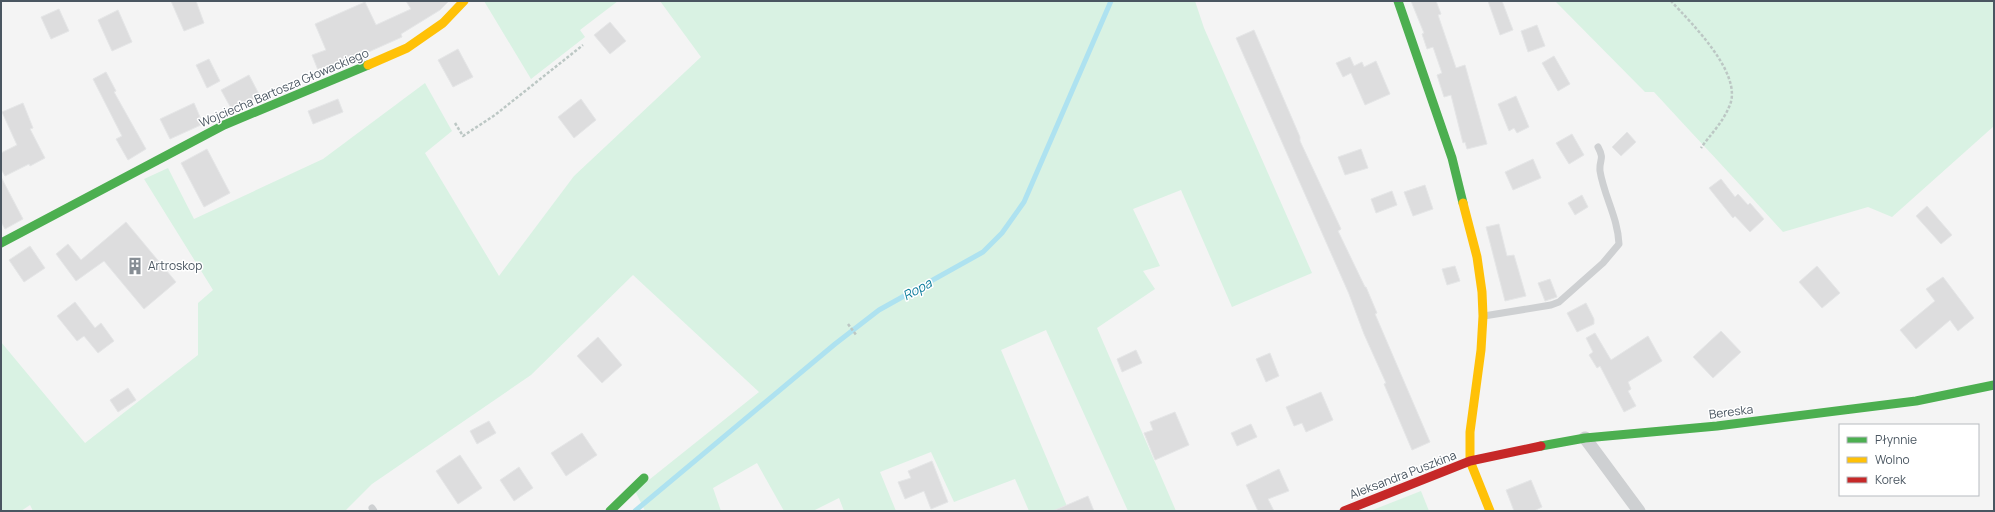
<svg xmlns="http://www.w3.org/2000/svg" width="1995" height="512" viewBox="0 0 1995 512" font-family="Manrope,sans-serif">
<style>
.green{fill:#d9f2e3}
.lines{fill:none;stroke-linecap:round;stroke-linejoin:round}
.stream{stroke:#aee2f0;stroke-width:5}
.building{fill:#ddddde;stroke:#e5e6e7}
.path{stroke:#bcc7c4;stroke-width:2.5;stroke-dasharray:3 2;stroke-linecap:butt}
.lane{stroke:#ced0d2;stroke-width:7}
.street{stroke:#ced0d2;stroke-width:13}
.fast{stroke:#4caf50;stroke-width:9}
.slow{stroke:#ffc107;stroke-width:9}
.jam{stroke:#c62828;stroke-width:9}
.labels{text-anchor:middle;stroke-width:3;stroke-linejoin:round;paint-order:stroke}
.street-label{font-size:12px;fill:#4a5661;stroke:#fff}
.poi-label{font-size:12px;fill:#4a5661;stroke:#fff;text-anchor:start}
.water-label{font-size:13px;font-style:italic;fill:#0c7c9b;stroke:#fff}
</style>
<rect width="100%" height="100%" fill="#f4f4f4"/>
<!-- green -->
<g class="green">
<path d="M484 1H618L580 30 585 37 531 79Z"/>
<path d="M660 1H1195L1204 28 1312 273 1232 307 1181 190 1133 209 1160 266 1143 271 1155 289 1097 328 1176 511H1128L1046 330 1001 350 1069 511H1029L1015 479 954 502 931 452 880 472 896 511H844L839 498 813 511H784L757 463 713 488 721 511H645L635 491 759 392 633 275 531 375 372 484 345 511H33L30 505 21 511H1V342L85 443 198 355V303L213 290 144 179 168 168 194 219 323 159 425 83 452 131 425 153 499 276 574 176 701 57Z"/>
<path d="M1555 1H1994V126L1892 217 1868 207 1783 232C1741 185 1697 139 1654 92H1645Z"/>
<path d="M1421 491 1429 511H1370Z"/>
</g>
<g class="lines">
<!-- stream -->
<path class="stream" d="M635 511 835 344 879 310 983 252 1002 233 1024 202 1111 1"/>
</g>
<!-- building -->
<g class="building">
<path d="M171 1H196L204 23 184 31Z"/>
<path d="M406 1H449L440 10 401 34 402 37 364 54V52L318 70 312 55 326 50 315 24 365 2 376 25 411 9Z"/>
<path d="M1411 1H1436L1441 14 1438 15 1456 68 1465 65 1487 144 1467 149 1465 142 1463 143 1451 95 1444 97 1437 75 1442 73 1433 47 1427 49 1422 34 1424 33Z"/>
<path d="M1488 1H1502L1513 30 1500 35Z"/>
<path d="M59 9 69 31 51 39 41 17Z"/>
<path d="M118 10 132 42 112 51 98 20Z"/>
<path d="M610 22 626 41 610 54 594 35Z"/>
<path d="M1537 25 1545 46 1528 52 1521 31Z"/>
<path d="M1254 30 1300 137V141L1341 229 1338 231 1365 287H1366L1377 313 1375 314 1430 442 1412 450 1384 384 1386 383 1364 334 1349 294 1236 38Z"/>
<path d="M458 49 473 77 453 87 438 60Z"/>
<path d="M1554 56 1570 84 1558 91 1542 63Z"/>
<path d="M1350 57 1354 66 1362 62 1364 67 1376 61 1390 94 1365 105 1351 73 1343 77 1336 63Z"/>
<path d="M209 59 220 81 207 88 196 65Z"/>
<path d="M106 72 116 91 114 92 146 149 128 160 116 139 122 136 93 79Z"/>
<path d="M249 75 260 96 232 110 221 90Z"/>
<path d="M1516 96 1529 127 1517 133 1514 128 1509 131 1498 104Z"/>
<path d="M338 99 343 112 313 124 308 111Z"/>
<path d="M581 99 596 120 574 138 558 117Z"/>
<path d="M23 103 33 128 30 129 45 158 30 166 29 164 5 176 1 169V153L17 145 2 112Z"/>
<path d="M194 103 203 124 170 139 160 119Z"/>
<path d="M1627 132 1636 142 1621 156 1612 147Z"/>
<path d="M1572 134 1584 155 1569 164 1556 143Z"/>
<path d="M207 149 230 193 204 207 181 163Z"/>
<path d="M1361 149 1368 168 1345 175 1338 157Z"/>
<path d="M1533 159 1541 178 1513 190 1505 172Z"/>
<path d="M1 177 23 219 5 229 1 222Z"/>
<path d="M1721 179 1735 197 1738 194 1748 205 1750 203 1764 219 1750 232 1735 216 1733 218 1709 188Z"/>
<path d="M1425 185 1433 209 1413 216 1404 192Z"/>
<path d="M1392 191 1397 205 1376 213 1371 199Z"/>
<path d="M1582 195 1588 207 1575 215 1568 203Z"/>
<path d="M1927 206 1952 235 1941 244 1916 216Z"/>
<path d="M126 222 176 282 144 309 104 261 76 281 56 254 68 244 81 260Z"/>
<path d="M1499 224 1507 256 1514 255 1526 296 1505 301 1486 227Z"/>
<path d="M30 246 45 268 24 282 9 260Z"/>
<path d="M1455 266 1460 281 1447 285 1442 269Z"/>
<path d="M1817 266 1840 293 1822 308 1799 282Z"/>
<path d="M1943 277 1974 318 1958 331 1950 320 1916 349 1900 330 1935 301 1926 289Z"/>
<path d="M1550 279 1557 297 1545 301 1538 283Z"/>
<path d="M75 302 95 328 101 323 114 341 98 353 84 336 77 341 57 316Z"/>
<path d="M1586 303 1594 319V324L1577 332 1567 313Z"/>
<path d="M1721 331 1741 352 1713 378 1693 357Z"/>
<path d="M1595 333 1611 360 1648 336 1662 361 1628 382 1631 389 1628 391 1636 406 1624 412 1600 366 1597 368 1589 355 1593 352 1586 338Z"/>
<path d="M598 337 622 365 602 383 577 356Z"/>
<path d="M1136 350 1142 363 1122 372 1117 359Z"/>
<path d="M1270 353 1279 376 1266 382 1256 359Z"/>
<path d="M128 388 136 400 118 412 110 400Z"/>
<path d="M1321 392 1333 420 1306 432 1302 423 1294 426 1286 407Z"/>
<path d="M1175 412 1189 445 1155 460 1144 433 1153 430 1150 422Z"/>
<path d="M489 421 496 433 477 444 470 431Z"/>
<path d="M1251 424 1257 437 1237 446 1231 433Z"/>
<path d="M582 433 597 455 566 476 551 453Z"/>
<path d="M460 455 482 488 458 504 436 471Z"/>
<path d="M932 461 948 502 931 509 924 491 905 499 898 482 911 478 908 471Z"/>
<path d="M519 467 533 488 514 501 500 480Z"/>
<path d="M1279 469 1289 491 1268 499 1274 511H1258L1246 485Z"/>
<path d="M1531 480 1542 507 1534 511H1514L1506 490Z"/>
<path d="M1088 496 1094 511H1053Z"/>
</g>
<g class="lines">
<!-- path -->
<g class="path">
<path d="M1671 1C1691 23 1745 75 1729 107 1723 122 1710 135 1701 148"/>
<path d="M455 123 463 136 495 115 583 45"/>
<path d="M848 324 857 336"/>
</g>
<!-- lane -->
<g class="lane">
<path d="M1484 316 1551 305 1559 302 1603 263 1619 244C1618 218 1604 196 1600 171 1599 159 1605 160 1598 147"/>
<path d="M372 508 374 511"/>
</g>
<!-- street -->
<path class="street" d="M1585 438 1639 511"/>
<!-- fast -->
<g class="fast">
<path d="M1398 1 1452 158 1463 203"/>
<path d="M1 243 224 125 368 65"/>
<path d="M1541 446 1585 438 1717 426 1916 401 1994 385"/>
<path d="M610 511 644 478"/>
</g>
<!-- slow -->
<g class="slow">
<path d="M368 65 407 48 443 23 464 1"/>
<path d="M1463 203 1477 257 1482 292 1483 316 1481 350 1470 432V461L1490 511"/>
</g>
<!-- jam -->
<path class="jam" d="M1344 511 1470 461 1541 446"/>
</g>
<!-- icons -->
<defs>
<g id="building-bare" transform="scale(1.38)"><path d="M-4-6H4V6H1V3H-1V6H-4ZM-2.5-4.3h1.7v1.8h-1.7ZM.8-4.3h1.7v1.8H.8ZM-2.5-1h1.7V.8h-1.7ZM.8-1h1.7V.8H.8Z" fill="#868d94" stroke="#fff" stroke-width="2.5" paint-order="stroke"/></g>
</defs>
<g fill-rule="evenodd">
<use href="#building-bare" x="135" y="266"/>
</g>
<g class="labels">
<!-- street labels -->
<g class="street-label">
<text transform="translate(284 88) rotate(-23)" y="4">Wojciecha Bartosza Głowackiego</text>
<text transform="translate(1731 412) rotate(-7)" y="4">Bereska</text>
<text transform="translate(1403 475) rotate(-21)" y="4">Aleksandra Puszkina</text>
</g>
<!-- poi labels -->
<g class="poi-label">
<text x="148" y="270">Artroskop</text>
</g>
<!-- water labels -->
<g class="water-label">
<text transform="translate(917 289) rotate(-29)" y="5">Ropa</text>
</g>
</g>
<!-- border -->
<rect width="1995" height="512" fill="none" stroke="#4a5661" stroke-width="4"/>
<!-- legend -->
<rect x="1839" y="424" width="140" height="72" fill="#ffffff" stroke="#b7bbc0"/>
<rect x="1847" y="437" width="20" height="6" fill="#4caf50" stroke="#b7bbc0"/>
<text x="1875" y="444" font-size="12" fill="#4a5661">Płynnie</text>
<rect x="1847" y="457" width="20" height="6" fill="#ffc107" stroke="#b7bbc0"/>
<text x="1875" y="464" font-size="12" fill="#4a5661">Wolno</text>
<rect x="1847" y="477" width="20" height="6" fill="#c62828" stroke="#b7bbc0"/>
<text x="1875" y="484" font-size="12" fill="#4a5661">Korek</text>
</svg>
